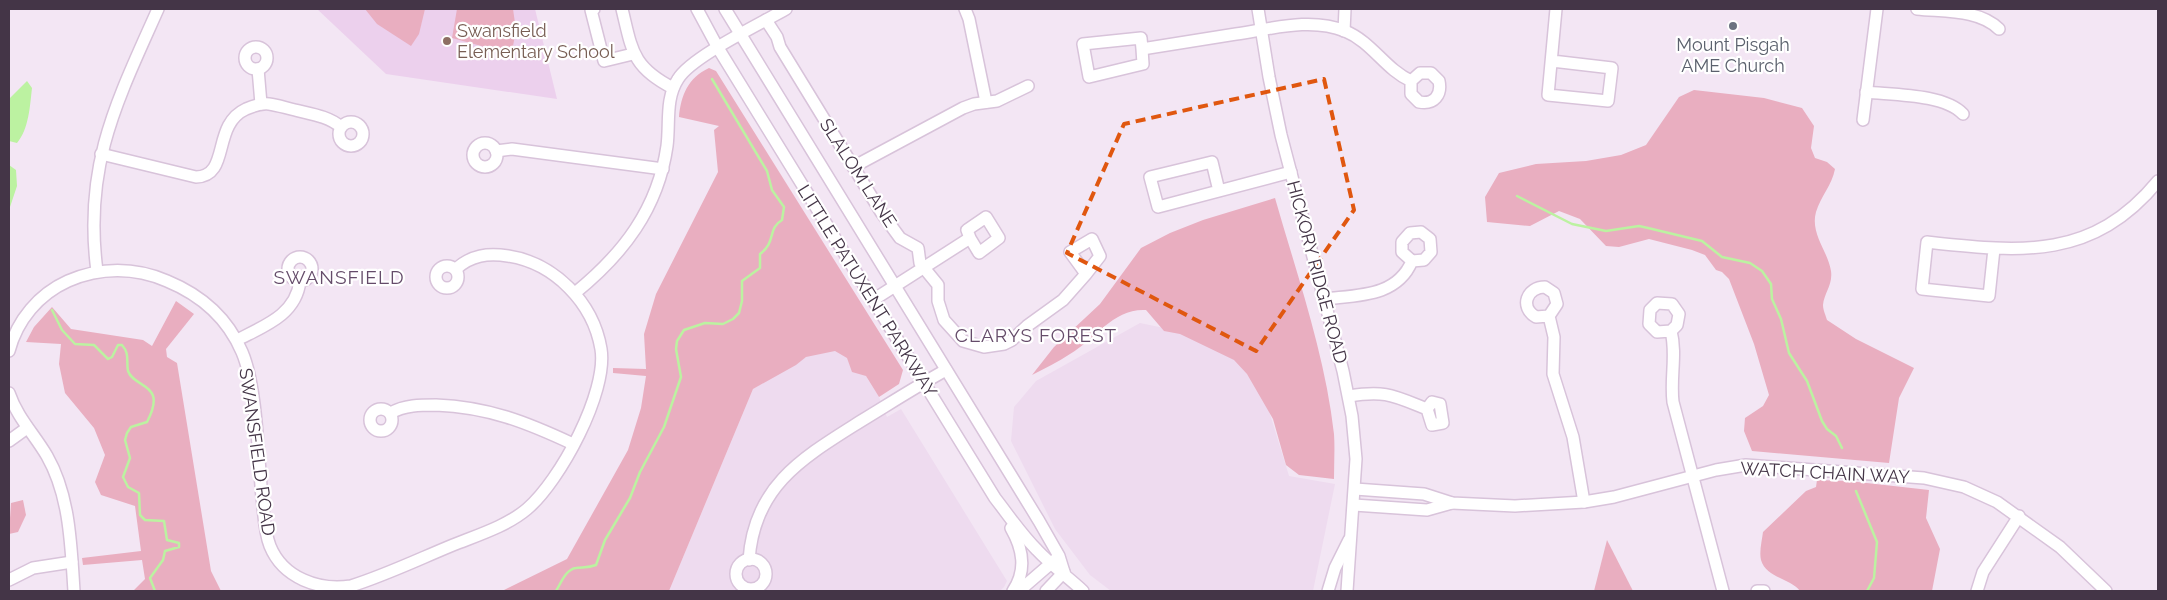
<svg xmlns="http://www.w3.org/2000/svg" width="2167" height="600" viewBox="0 0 2167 600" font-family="Raleway,sans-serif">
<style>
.residential{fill:#eedbef}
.education{fill:#ecd0ed}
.green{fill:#e9aec0}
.water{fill:#bcf2a1}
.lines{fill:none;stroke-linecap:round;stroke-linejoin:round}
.stream{stroke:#bcf2a1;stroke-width:2.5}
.minor-casing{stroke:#d8c3da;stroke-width:14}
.minor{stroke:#fff;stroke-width:11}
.marked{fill:none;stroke:#e0570f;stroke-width:4;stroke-dasharray:10 6;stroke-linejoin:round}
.worship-dot{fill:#6b7280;stroke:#fff;stroke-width:2}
.education-dot{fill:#8d6e63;stroke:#fff;stroke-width:2}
.labels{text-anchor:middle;stroke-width:4.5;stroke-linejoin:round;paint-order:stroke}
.education-label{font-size:18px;fill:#785e54;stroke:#fff;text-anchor:start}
.worship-label{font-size:18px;fill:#5b616d;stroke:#fff}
.street-label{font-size:18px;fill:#443547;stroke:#fff}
.neighbourhood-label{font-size:19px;letter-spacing:1px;fill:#654c6a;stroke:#fff}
</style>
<rect width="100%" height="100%" fill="#f3e6f4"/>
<!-- residential -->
<g class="residential">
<path d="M1140 323 1198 335 1253 359 1289 476 1335 484 1313 591H1111L1090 575 1055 529 1011 441 1014 407 1036 381Z"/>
<path d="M841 336 879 397 887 417 901 409 1007 581 1004 587 1000 591H669L753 389Z"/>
</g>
<!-- education -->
<path class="education" d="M317 9H535L557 99 386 74Z"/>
<!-- green -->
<g class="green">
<path d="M365 9H425L419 34 411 46 377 24Z"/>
<path d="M457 9H513L516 30 513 46 503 52 452 38Z"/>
<path d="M709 68 716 71 903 370 899 384 879 397 866 376 852 372 847 358 835 351 806 357 796 365 753 389 669 591H502L567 559 628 450 641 408 646 376 613 373V368L646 369 644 334 656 294 718 172 714 130 719 126 679 117C681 95 688 78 709 68Z"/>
<path d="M1694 90 1764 98 1802 108 1814 126 1811 148 1815 158 1827 162 1835 169C1832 185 1821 196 1816 212 1810 234 1828 251 1831 271 1833 285 1824 293 1823 305 1823 310 1826 316 1827 320L1856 339 1914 368 1899 398 1889 463 1752 451 1744 431 1745 418 1763 406 1769 395 1754 344 1729 279 1722 272 1716 270 1705 255 1692 250 1649 239 1619 247 1606 246 1580 219 1559 211 1530 226 1487 222 1485 197 1499 173 1536 164 1586 161 1621 155 1646 145 1679 97Z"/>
<path d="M1275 198C1297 275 1325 354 1334 434 1335 449 1334 464 1334 479L1299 475 1286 465 1273 419 1247 374 1234 360 1180 334 1164 331 1146 310C1114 308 1095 339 1070 354 1058 362 1045 368 1032 375L1054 347 1100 304 1141 248 1170 233 1203 220Z"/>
<path d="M176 301 194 314 166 349 167 357 177 363 211 571 221 591H133L145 579 142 560 83 565 82 558 141 551 135 506 101 495 95 482 105 455 94 428 65 393 59 364 61 344 26 342 34 327 52 307 71 329 143 340 152 346Z"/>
<path d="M1817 480 1849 481 1929 490 1926 518 1940 549 1932 591H1800C1790 578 1766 578 1761 560 1759 552 1762 540 1763 532L1806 491 1816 487Z"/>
<path d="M23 500 26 515 18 532 9 534 11 503Z"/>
<path d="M1607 540 1633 591H1594Z"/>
</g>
<!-- water -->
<g class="water">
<path d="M27 81 32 88C30 105 29 129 17 143L9 141V99Z"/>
<path d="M9 165 16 170 17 186 9 210Z"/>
</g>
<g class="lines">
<!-- stream -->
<g class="stream">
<path d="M1517 196 1572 224 1606 231 1639 226 1648 228 1702 241 1722 257 1750 263 1762 271 1771 284 1772 299 1781 319 1789 353 1807 381 1822 421 1827 429 1836 436 1842 448"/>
<path d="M52 310 62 330 75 344 94 345 108 359 112 357 118 345H122C130 354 126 361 128 371 134 389 168 382 147 422L131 427 127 433 125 440 130 458 123 477 128 487 139 493 140 515 145 520 164 521 167 540 179 543V547L165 551 163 560 150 578 155 591"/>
<path d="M1856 491 1877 542 1874 578 1867 591"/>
<path d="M556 591C561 583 566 569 576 568 583 567 588 568 596 565L605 540 630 498 640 472 664 427 681 377 676 349 677 341 684 330 705 323 723 324 733 319 739 313 742 301V281L760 268V254C777 241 767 229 782 220L784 207 772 190 767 171 712 79"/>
</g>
<!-- minor casing -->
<g class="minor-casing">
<g id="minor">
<path d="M594 9 591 10 604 61 633 54"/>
<path d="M622 9C632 50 632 67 673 88"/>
<path d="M697 9 718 48 995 498C1009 516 1021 534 1037 550 1051 565 1068 577 1083 591"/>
<path d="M725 9 1039 521 1059 556 1064 572"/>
<path d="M965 9 969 19 986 102"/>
<path d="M1258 9 1269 77 1281 135 1343 371 1352 416 1356 459 1347 591"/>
<path d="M1917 9C1944 12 1979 9 1999 29"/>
<path d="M766 20 777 37 780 47 881 212 900 238 918 248 920 263 938 285V301L944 320 963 341 984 347 1004 344 1012 340 1027 326 1063 300 1086 274 1070 252 1092 239 1100 256 1086 274"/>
<path d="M1344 31 1345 9"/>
<circle cx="256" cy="58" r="11"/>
<path d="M1142 49 1143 64 1089 77 1083 44 1141 38 1142 49C1173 44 1205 39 1236 34 1271 29 1311 17 1345 31 1372 42 1385 69 1411 81L1420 73H1431L1439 81C1442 95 1434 105 1419 102L1411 94V81"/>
<path d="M1552 61 1612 68 1608 101 1548 95 1556 9"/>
<path d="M258 69 261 104"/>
<path d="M1866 92C1894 95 1944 94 1963 114"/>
<path d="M1863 120 1877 9"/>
<circle cx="351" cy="134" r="12"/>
<circle cx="485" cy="155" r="12"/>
<path d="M496 151 512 149 663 169"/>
<path d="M101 154 196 177C231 176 211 125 246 109 253 106 261 103 269 104 277 105 286 108 295 110 311 114 328 116 341 127"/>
<path d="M853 167 963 108 974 104 997 101 1028 86"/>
<path d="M1219 191 1212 162 1150 177 1158 207 1291 172"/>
<path d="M1994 249 1989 296 1922 289 1927 242C2020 252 2092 261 2158 181"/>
<circle cx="300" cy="269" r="12"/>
<circle cx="447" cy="277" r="11"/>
<path d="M97 271C83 166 117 101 158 9"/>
<path d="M575 293C623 254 658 209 667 146 670 123 665 99 678 79 691 57 760 24 786 9"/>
<path d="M1325 299C1358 295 1397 297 1412 261L1402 252V242L1410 233 1421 232 1430 239 1431 252 1424 260 1412 261"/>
<path d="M873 300 970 238 979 253 999 238 986 217 967 230 970 238"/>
<path d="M1549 316 1557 304 1554 293 1545 287C1527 287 1519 307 1536 317L1549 316 1554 337 1553 374 1573 437 1584 502"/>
<path d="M1671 331 1657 332 1649 324 1650 310 1657 303 1672 304 1679 314 1677 325 1671 331C1677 354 1670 378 1673 402L1723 591"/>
<path d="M237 340C264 326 296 315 300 281"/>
<path d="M9 351C17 320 39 294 68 281 100 267 135 267 167 281 201 295 227 317 242 352 257 387 258 457 262 497 264 513 264 531 270 546 283 578 319 591 351 586 386 575 419 559 453 545 478 535 507 526 527 509 560 481 608 392 601 349 593 302 554 263 508 256 488 253 471 255 456 269"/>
<path d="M9 393C17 417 34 434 47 456 70 496 71 546 74 591"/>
<path d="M1349 396C1386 390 1394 396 1427 409L1432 425 1443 423 1440 404 1432 402 1427 409"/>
<circle cx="381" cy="420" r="11"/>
<path d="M391 413C404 405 421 405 436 405 488 407 526 422 573 444"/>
<path d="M9 441 27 428"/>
<path d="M1355 489 1424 494 1452 503 1515 506 1584 502 1614 497 1716 470 1746 465 1924 478 1964 487 1997 502 2060 547 2106 591"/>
<path d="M1354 505 1427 510 1452 503"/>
<path d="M1011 528C1023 549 1027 570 1013 591"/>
<circle cx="751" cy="574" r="15"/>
<path d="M749 560C754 485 804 457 861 421 889 404 917 386 946 370"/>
<path d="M9 580 33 568 72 562"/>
<path d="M1019 591 1056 559"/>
<path d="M1046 591 1064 572"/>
<path d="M1328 591 1335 568 1349 540"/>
<path d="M1757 591H1764"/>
<path d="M1977 591 1983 572 2019 516"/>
</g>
</g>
<!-- minor -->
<use href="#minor" class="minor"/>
</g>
<!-- marked area -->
<path class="marked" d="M1324 79 1354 210 1256 351 1067 253 1124 124Z"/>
<!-- markers -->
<circle class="worship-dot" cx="1733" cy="26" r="5"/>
<circle class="education-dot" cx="447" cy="41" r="5"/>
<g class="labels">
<!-- education labels -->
<g class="education-label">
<text x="457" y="37">Swansfield<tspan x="457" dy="21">Elementary School</tspan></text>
</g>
<!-- worship labels -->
<g class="worship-label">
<text x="1733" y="51">Mount Pisgah<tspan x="1733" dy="21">AME Church</tspan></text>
</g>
<!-- street labels -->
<g class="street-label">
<text transform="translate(858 173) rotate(57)" y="6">SLALOM LANE</text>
<text transform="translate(1317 272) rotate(75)" y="6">HICKORY RIDGE ROAD</text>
<text transform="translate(867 291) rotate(58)" y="6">LITTLE PATUXENT PARKWAY</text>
<text transform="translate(257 452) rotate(82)" y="6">SWANSFIELD ROAD</text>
<text transform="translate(1825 473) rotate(3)" y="6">WATCH CHAIN WAY</text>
</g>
<!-- neighbourhood labels -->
<g class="neighbourhood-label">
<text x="339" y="284">SWANSFIELD</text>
<text x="1036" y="342">CLARYS FOREST</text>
</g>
</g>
<!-- border -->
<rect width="2167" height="600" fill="none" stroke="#443547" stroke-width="20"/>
</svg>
